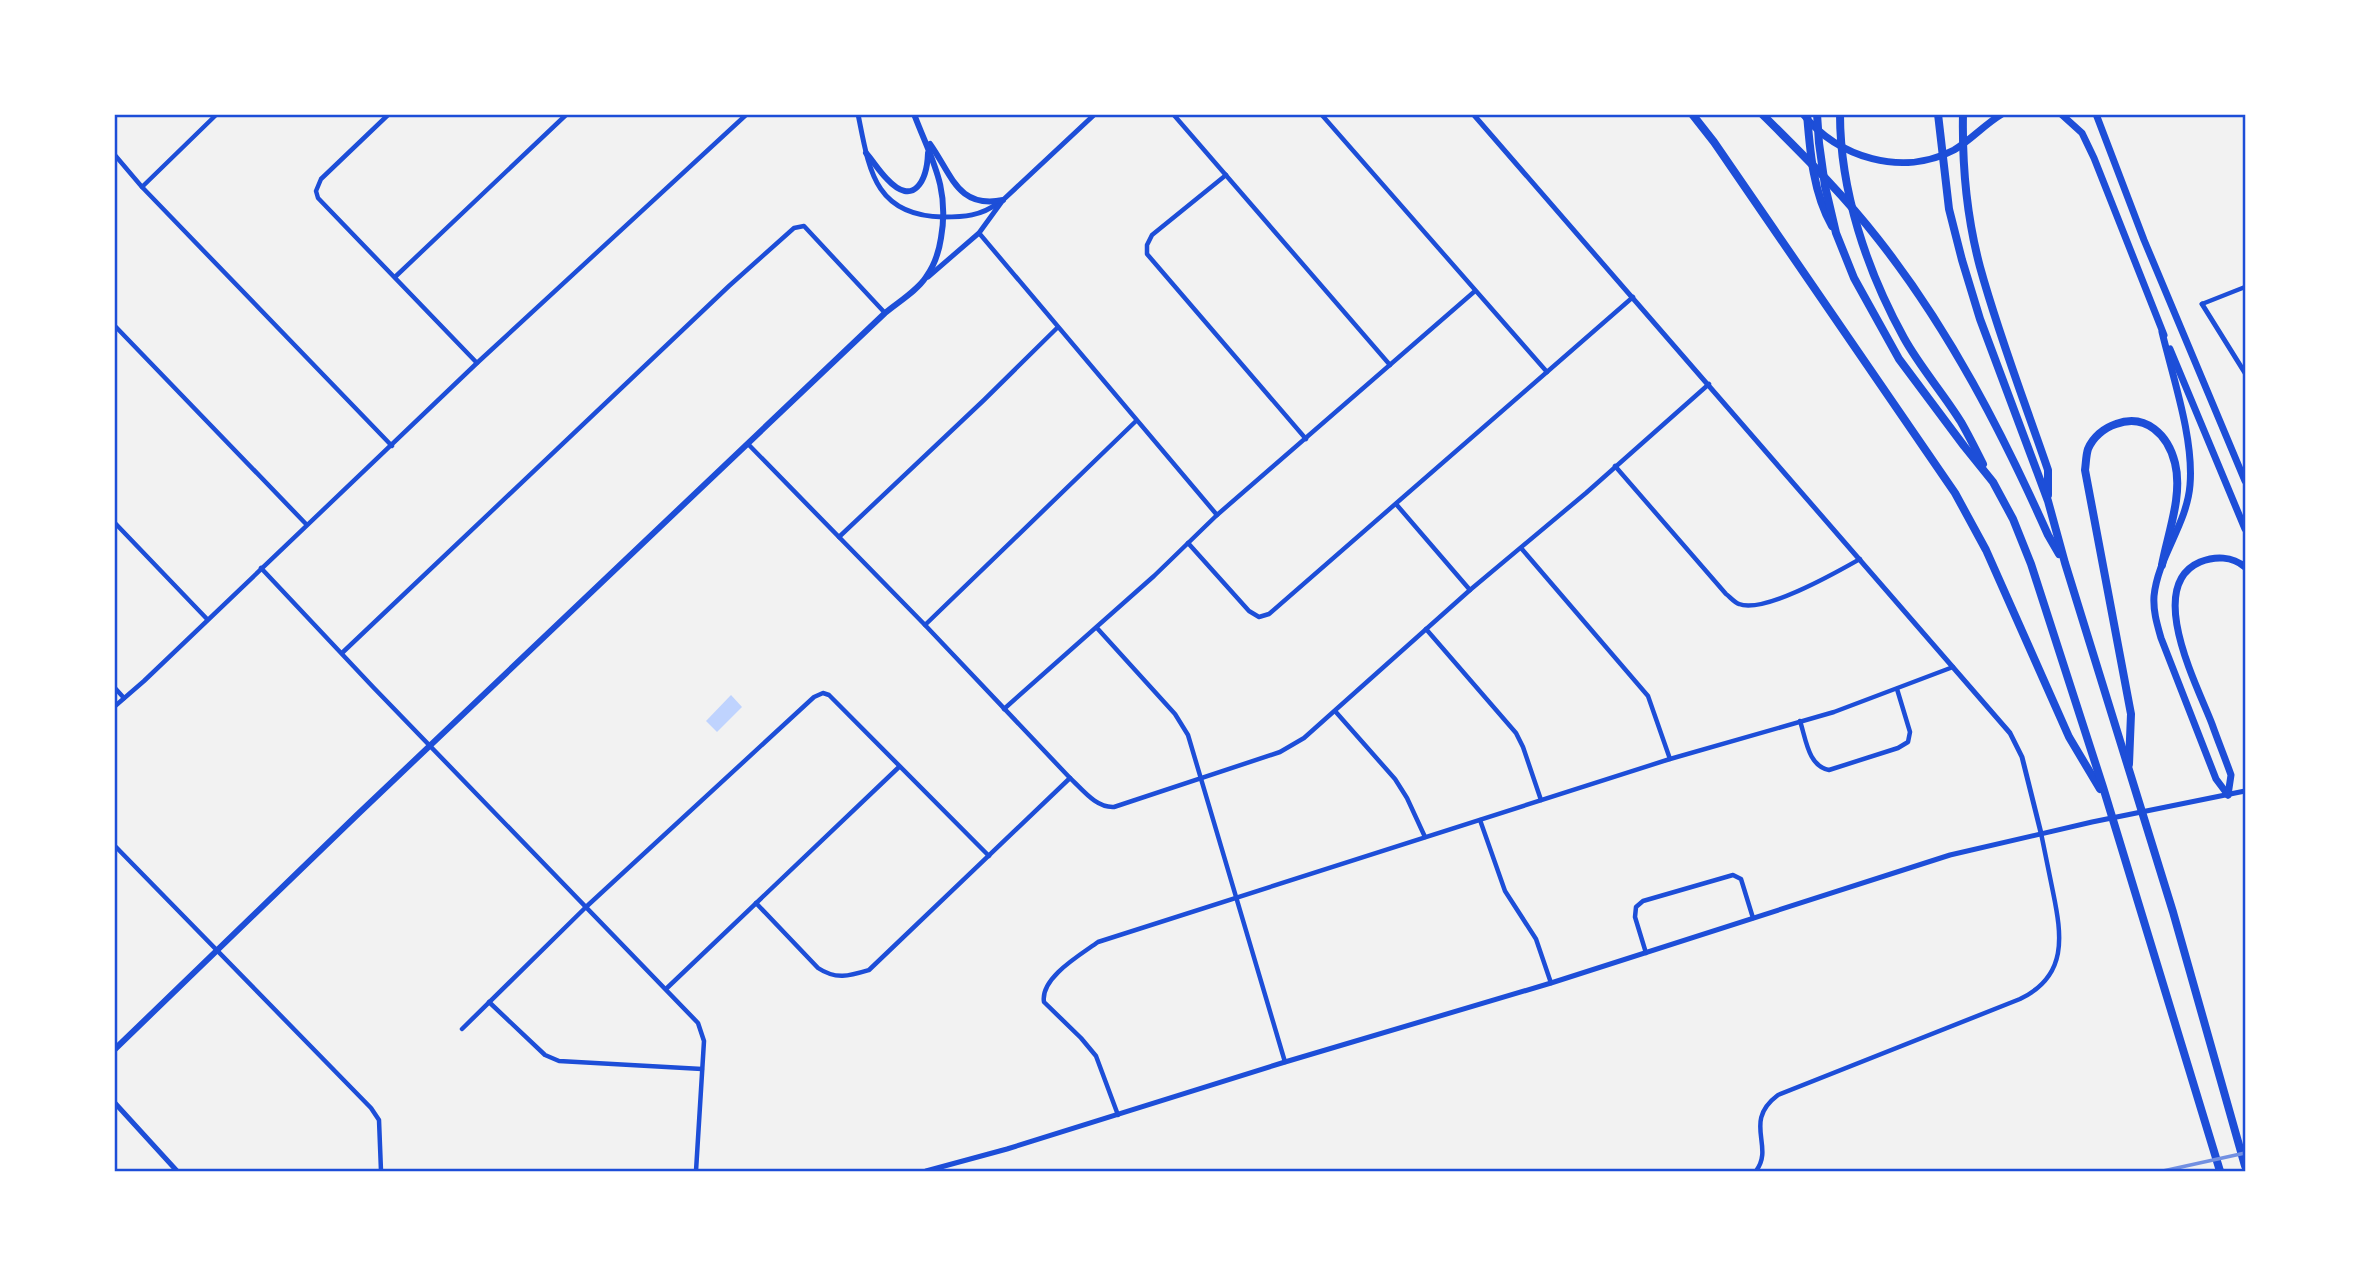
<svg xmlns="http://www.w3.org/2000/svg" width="2359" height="1285" viewBox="0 0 2359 1285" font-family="'DM Sans',sans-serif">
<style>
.water{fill:#bfd3fe}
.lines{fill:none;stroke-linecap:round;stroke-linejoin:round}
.minor{stroke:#1d4ed8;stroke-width:4.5}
.tertiary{stroke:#1d4ed8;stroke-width:5}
.secondary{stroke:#1d4ed8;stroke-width:6}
.trunk{stroke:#1d4ed8;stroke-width:7}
.motorway{stroke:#1d4ed8;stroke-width:8}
.rail{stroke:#7290e2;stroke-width:3.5}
.neatline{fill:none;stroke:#1d4ed8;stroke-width:2.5}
</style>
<rect width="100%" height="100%" fill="#f2f2f2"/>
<!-- water -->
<path class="water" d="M731 695 742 707 717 732 706 721Z"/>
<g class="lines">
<!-- minor -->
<g class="minor">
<path d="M389 114 321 179 316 191 318 198 477 363"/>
<path d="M1173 114 1390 365"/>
<path d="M1321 114 1547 372"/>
<path d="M114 154 142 187 392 446"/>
<path d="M1226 175 1152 235 1147 245V254L1306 439"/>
<path d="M142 187 217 114"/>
<path d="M979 233 1217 515"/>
<path d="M395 277 567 114"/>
<path d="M2202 304 2245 287"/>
<path d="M114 325 306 524"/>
<path d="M748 444 925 625 1070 778C1083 790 1096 808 1114 807L1280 752 1304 738 1470 590 1586 493 1709 384"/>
<path d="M1615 466 1726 594C1730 597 1735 603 1739 604 1764 614 1837 572 1860 559"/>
<path d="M1396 504 1470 590"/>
<path d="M114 522 207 619"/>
<path d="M839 537 984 400 1057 328"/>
<path d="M1188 543 1249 611 1259 617 1269 614 1633 297"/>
<path d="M1521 548 1648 696 1670 759"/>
<path d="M261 568 373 687 698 1023 704 1041 696 1171"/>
<path d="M925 625 1136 421"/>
<path d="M1097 628 1175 714 1188 735 1285 1062"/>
<path d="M1426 629 1516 733 1523 747 1541 800"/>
<path d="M342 653 729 286 794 228 804 226 885 313"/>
<path d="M114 687 124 698"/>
<path d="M114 707 144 681 477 363 747 114"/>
<path d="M1004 709 1154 576 1217 515 1475 291"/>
<path d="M1335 711 1395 779 1407 798 1425 837"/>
<path d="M1800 721C1806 739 1808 766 1829 770L1898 748 1908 742 1910 732 1897 689"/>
<path d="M1480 820 1505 891 1536 939 1551 983"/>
<path d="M114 845 371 1108 379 1120 381 1171"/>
<path d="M756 903 818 968C836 980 849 976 869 970L1070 778"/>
<path d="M1646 953 1635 917 1636 907 1643 901 1733 875 1741 879 1753 918"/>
<path d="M667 988 899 767"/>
<path d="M489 1002 545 1055 559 1061 702 1069"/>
<path d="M462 1029 586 907 814 697 823 693 829 695 989 856"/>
<path d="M1118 1115 1096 1056 1081 1038 1044 1002C1040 978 1080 955 1098 942L1670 759 1834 712 1953 667"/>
<path d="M1756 1171C1775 1146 1742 1122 1778 1095L2020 999C2068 976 2062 936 2053 892 2049 872 2045 853 2041 833"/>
</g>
<!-- tertiary -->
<g class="tertiary">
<path d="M858 114C869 169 874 216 943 217 964 217 981 216 998 203"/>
<path d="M1473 114 2010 733 2022 757 2041 833"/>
<path d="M928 277 979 233 1003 200 1095 114"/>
<path d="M2202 304 2245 373"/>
<path d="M114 1102 177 1171"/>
<path d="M926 1171 1007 1149 1285 1062 1551 983 1950 855 2092 822 2245 791"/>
</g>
<!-- secondary -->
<g class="secondary">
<path d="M930 144C952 175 958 209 1003 200"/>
<path d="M866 153C873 161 879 171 887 179 914 208 927 180 928 153"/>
<path d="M114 1050 357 815 885 313C898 302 917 291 926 277 934 266 939 251 941 238 950 187 931 159 914 114"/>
</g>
<!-- trunk -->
<g class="trunk">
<path d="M1803 114C1837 158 1903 177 1954 150 1971 140 1985 124 2002 114"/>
<path d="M2061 114 2082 133 2094 158 2164 335"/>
<path d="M2096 114 2144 240 2245 481"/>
<path d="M2162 332C2173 378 2194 439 2190 485 2187 524 2158 557 2154 596 2153 611 2157 624 2161 638L2216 779 2228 795"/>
<path d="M2170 349 2245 529"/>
<path d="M2228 795 2231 775C2225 758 2218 741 2212 724 2198 687 2144 586 2200 562 2215 556 2232 556 2245 567"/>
</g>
<!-- motorway -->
<g class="motorway">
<path d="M1692 114 1714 142 1955 493 1986 550 2069 737 2100 789"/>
<path d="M1762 114C1802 154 1843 194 1878 239 1949 329 2002 432 2048 535L2059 554"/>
<path d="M1807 114C1810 151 1813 193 1832 226"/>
<path d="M1817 114 1819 143 1825 186 1836 233 1854 278 1899 359 1964 446 1993 482 2013 519 2031 564 2103 787 2220 1171"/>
<path d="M1840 114C1840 191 1867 271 1904 338 1920 367 1943 393 1961 422 1969 436 1976 450 1983 464"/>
<path d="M1938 114 1949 209 1962 260 1980 319 2048 501 2065 563 2173 912 2245 1166"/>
<path d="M1963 114C1962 165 1967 218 1980 267 1999 336 2025 403 2048 470V495"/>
<path d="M2129 764 2131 714 2085 470C2086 463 2086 455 2088 449 2093 437 2104 428 2116 424 2146 413 2168 435 2175 463 2183 495 2168 533 2162 565"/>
</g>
<!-- rail -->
<path class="rail" d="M2163 1171 2245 1153"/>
</g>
<!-- border -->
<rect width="2359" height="1285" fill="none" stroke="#ffffff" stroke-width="231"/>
<rect x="116" y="116" width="2128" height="1054" class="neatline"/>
</svg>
